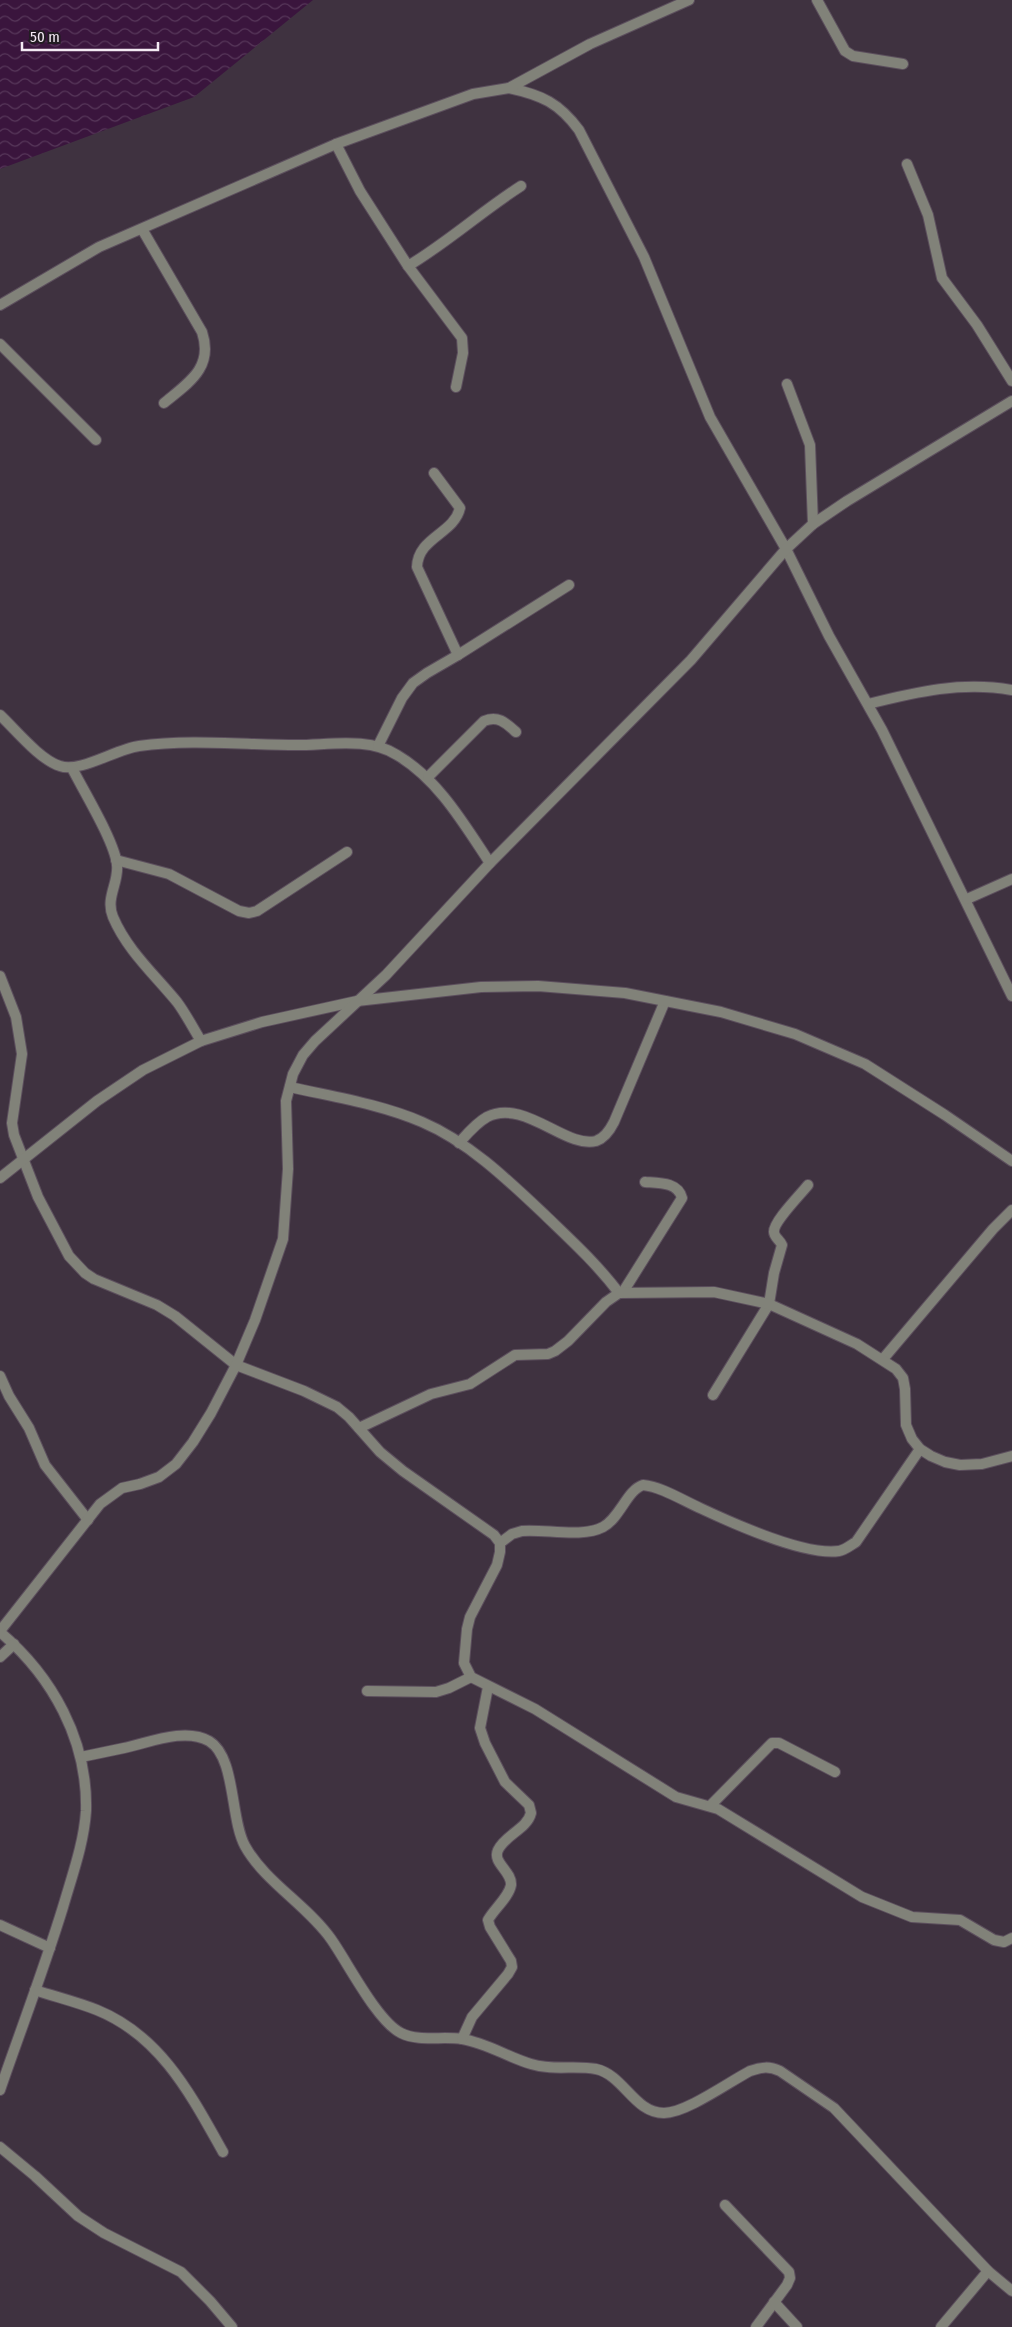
<svg xmlns="http://www.w3.org/2000/svg" width="1012" height="2327" viewBox="0 0 1012 2327" font-family="'Fira Sans Condensed',sans-serif">
<style>
.water{fill:url(#water-waves)}
.lines{fill:none;stroke-linecap:round;stroke-linejoin:round}
.minor-casing{stroke:#5c4f5d;stroke-width:12}
.minor{stroke:#818279;stroke-width:10}
</style>
<defs>
<pattern id="water-waves" width="16" height="10" patternUnits="userSpaceOnUse" patternTransform="scale(1.25)"><rect width="16" height="10" fill="#3a153d"/><path d="M0 5q4-4 8 0t8 0" fill="none" stroke="#57375a"/></pattern>
</defs>
<rect width="100%" height="100%" fill="#3f3240"/>
<!-- water -->
<path class="water" d="M0 0H313L194 97 0 169Z"/>
<g class="lines">
<!-- minor casing -->
<g class="minor-casing">
<g id="minor">
<path d="M817 0 845 51 853 56 903 64"/>
<path d="M509 88C542 95 559 103 579 130L644 257 710 417 786 549 829 636 882 730 1012 996"/>
<path d="M336 144 360 191 408 266 462 338 463 353 456 387"/>
<path d="M907 164 928 215 942 278 977 325 1012 381"/>
<path d="M142 229 202 332C214 368 188 383 164 403"/>
<path d="M408 266C448 242 482 211 521 186"/>
<path d="M0 305 99 247 336 144 473 94 509 88 590 44 689 0"/>
<path d="M0 344 96 440"/>
<path d="M787 384 810 445 813 524"/>
<path d="M434 473 460 508C454 534 418 537 417 567L458 655"/>
<path d="M868 704C916 692 962 681 1012 690"/>
<path d="M0 715C15 729 40 760 60 766 80 773 116 749 139 746 191 739 245 745 297 745 329 745 369 737 397 755 438 779 464 824 490 863"/>
<path d="M378 746 402 698 413 683 427 673 458 655 569 585"/>
<path d="M72 768C83 790 115 842 117 865 119 883 105 898 113 917 127 950 154 974 177 1002 186 1014 193 1028 201 1041"/>
<path d="M428 777 484 721C498 715 506 723 516 732"/>
<path d="M116 860 169 874 239 911 249 913 257 911 347 852"/>
<path d="M967 899 1012 879"/>
<path d="M0 976 16 1017 22 1054 12 1123 14 1135 38 1197 69 1256 85 1273 94 1279 157 1305 175 1316 236 1365 304 1391 337 1407 349 1417 380 1452 403 1471 494 1535 500 1543V1552L497 1565 470 1617 467 1629 464 1663 471 1677 535 1709 676 1797 718 1809 862 1897 912 1917 960 1920 994 1940 1004 1942 1012 1938"/>
<path d="M290 1087C334 1097 380 1104 422 1122 469 1142 509 1181 546 1216 572 1241 597 1264 619 1293"/>
<path d="M459 1143C467 1134 476 1123 487 1117 524 1098 566 1149 596 1141 605 1138 610 1130 614 1122L665 1001"/>
<path d="M0 1178 97 1101 143 1070 201 1041 262 1022 357 1001 481 987 538 986 625 993 721 1012 795 1034 865 1064 945 1115 1012 1161"/>
<path d="M623 1292 682 1198C678 1182 659 1183 645 1182"/>
<path d="M883 1359 993 1229 1012 1210"/>
<path d="M0 1376 9 1396 29 1428 45 1465 88 1520"/>
<path d="M713 1395 769 1304 774 1273 782 1245C780 1240 774 1237 774 1232 773 1222 801 1194 808 1185"/>
<path d="M359 1428 431 1394 470 1384 515 1355 548 1354 555 1351 568 1341 606 1302 619 1293 714 1292 769 1304 857 1344 896 1369 903 1378 905 1389 906 1425 912 1439 920 1449 931 1456 945 1462 960 1465 982 1464 1012 1456"/>
<path d="M500 1543 512 1534 522 1531C546 1529 582 1538 603 1527 620 1518 627 1490 643 1485 662 1487 682 1500 700 1508 732 1523 805 1556 839 1551 845 1550 851 1545 856 1542L920 1449"/>
<path d="M0 1631 100 1504 122 1488 140 1484 159 1477 176 1464 193 1442 211 1413 236 1365 255 1320 283 1239 288 1169 286 1101 293 1074 303 1055 315 1041 386 975 490 863 691 660 786 549 813 524 847 501 1012 401"/>
<path d="M0 1632C52 1676 88 1740 86 1811 84 1843 72 1876 63 1907 44 1969 21 2029 0 2090"/>
<path d="M0 1657 14 1644"/>
<path d="M367 1691 436 1692 449 1688 471 1677"/>
<path d="M81 1757C95 1754 110 1751 124 1748 148 1743 185 1727 209 1741 236 1757 230 1819 245 1846 265 1882 307 1905 331 1939 348 1963 377 2021 401 2033 419 2042 442 2036 462 2039 487 2043 507 2057 531 2064 553 2071 575 2065 596 2069 624 2075 634 2113 664 2113 686 2113 729 2082 750 2071 762 2067 769 2066 780 2071L834 2108 988 2271 1012 2291"/>
<path d="M710 1806 772 1743H779L835 1772"/>
<path d="M0 1925 50 1948"/>
<path d="M35 1990C56 1997 77 2002 97 2010 161 2036 191 2095 223 2152"/>
<path d="M462 2039 472 2017 508 1974 512 1967 511 1961 490 1927 488 1920C494 1909 509 1897 511 1885 512 1871 492 1863 498 1850 505 1835 527 1829 531 1813L529 1805 505 1782 485 1743 480 1728 488 1687"/>
<path d="M0 2147 35 2176 78 2216 104 2233 181 2272 210 2301 232 2327"/>
<path d="M725 2205 789 2272 790 2278 787 2285 756 2327"/>
<path d="M774 2302 797 2327"/>
<path d="M941 2327 988 2271"/>
</g>
</g>
<!-- minor -->
<use href="#minor" class="minor"/>
</g>
<!-- scale -->
<path d="M22 42v8h136v-8" fill="none" stroke="#f3eaf3" stroke-width="2.5"/>
<text x="30" y="42" font-size="15" fill="#f3eaf3" stroke="#221c22" stroke-width="4" paint-order="stroke">50 m</text>
</svg>
